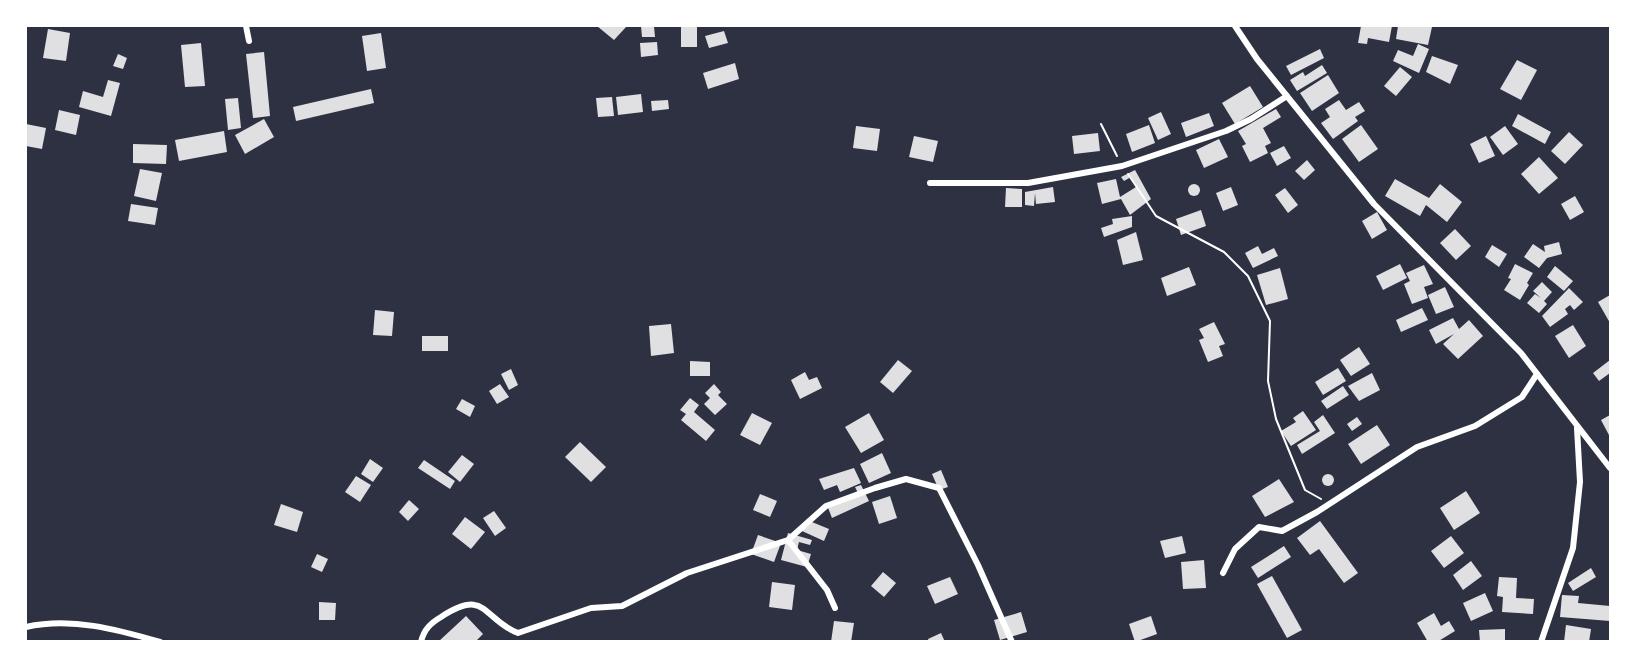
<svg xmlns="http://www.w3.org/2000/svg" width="1636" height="667" viewBox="0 0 1636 667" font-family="Barlow,sans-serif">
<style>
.building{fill:#e0e0e3}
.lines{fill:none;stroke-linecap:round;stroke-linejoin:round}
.path{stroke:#fff;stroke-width:2}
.minor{stroke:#fff;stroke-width:6}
</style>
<rect width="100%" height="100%" fill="#2d3142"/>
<!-- building -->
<g class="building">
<path d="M597 26H627L614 40Z"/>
<path d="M641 26H654L655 37H642Z"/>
<rect x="681" y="26" width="16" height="21"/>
<path d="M1361 26H1392L1389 42 1368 38 1367 44 1358 43Z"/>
<path d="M1398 26 1432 27 1428 45 1396 39Z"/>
<path d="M48 29 70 33 66 61 43 58Z"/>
<path d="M724 31 728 43 709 48 705 36Z"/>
<path d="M381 33 386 68 367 71 362 36Z"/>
<path d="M657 42 658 55 641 57 640 43Z"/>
<path d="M201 43 205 86 185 87 181 45Z"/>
<path d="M1418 44 1429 49 1419 73 1393 61 1398 50 1413 56Z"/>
<path d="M1320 49 1324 58 1291 75 1286 66Z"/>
<path d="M264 52 270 116 253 118 246 54Z"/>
<path d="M118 54 127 58 123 69 113 66Z"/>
<path d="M1432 56 1458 65 1450 84 1426 72Z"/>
<path d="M1517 60 1537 70 1521 100 1500 89Z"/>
<path d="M735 63 739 79 708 89 703 73Z"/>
<path d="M1322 65 1327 73 1297 91 1290 80 1303 72 1305 76Z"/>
<path d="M1400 67 1412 77 1396 96 1384 86Z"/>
<path d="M1328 75 1339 93 1312 111 1300 93Z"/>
<path d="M108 80 120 83 111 116 79 107 83 91 103 97Z"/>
<path d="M1250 86 1263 107 1235 124 1222 103Z"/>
<path d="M371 89 374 103 296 121 293 107Z"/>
<path d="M641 94 643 112 618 115 616 97Z"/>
<path d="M612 97 614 116 598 117 596 98Z"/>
<path d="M238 98 241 128 228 130 225 99Z"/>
<path d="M668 100 669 109 652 111 651 101Z"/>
<path d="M1339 100 1346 110 1359 102 1365 111 1355 117 1358 121 1333 139 1321 123 1330 117 1325 109Z"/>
<path d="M1276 109 1281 117 1263 128 1271 143 1265 146 1268 153 1250 162 1242 146 1246 144 1238 131Z"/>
<path d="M59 110 80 115 76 135 55 130Z"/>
<path d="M1161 112 1171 134 1158 140 1148 118Z"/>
<path d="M1209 113 1214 126 1186 137 1181 123Z"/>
<path d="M1518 114 1551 132 1545 144 1512 126Z"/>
<path d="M264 119 274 137 245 154 235 135Z"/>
<path d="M26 124 46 128 42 149 26 146Z"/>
<path d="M1149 125 1155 143 1132 152 1126 134Z"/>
<path d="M1361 125 1378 149 1359 162 1342 139Z"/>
<path d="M856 126 880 129 877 151 853 148Z"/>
<path d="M1505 126 1518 144 1503 155 1490 137Z"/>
<path d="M224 131 227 152 179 161 175 140Z"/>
<path d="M1569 132 1583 145 1565 164 1551 151Z"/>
<path d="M1098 133 1100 151 1074 154 1072 136Z"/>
<path d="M914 136 938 141 933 162 909 157Z"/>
<path d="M1486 136 1495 156 1479 163 1470 144Z"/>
<path d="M1219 139 1228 157 1204 168 1196 150Z"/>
<path d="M133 144 167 145 166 164 133 163Z"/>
<path d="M1284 146 1291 158 1277 166 1270 153Z"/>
<path d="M1539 157 1558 178 1539 194 1521 174Z"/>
<path d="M1307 160 1315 170 1304 180 1295 171Z"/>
<path d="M140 169 162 173 156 201 134 196Z"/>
<path d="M1135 170 1151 199 1130 215 1121 199 1102 204 1097 183 1116 179 1120 197 1136 187 1131 177 1124 181 1121 177Z"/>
<path d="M1395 179 1429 198 1440 184 1462 202 1447 222 1426 205 1420 216 1385 196Z"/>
<circle cx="1194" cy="190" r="6"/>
<path d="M1053 187 1055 202 1036 204 1035 193 1034 206 1025 205V192Z"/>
<path d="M1231 187 1238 205 1223 211 1216 193Z"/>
<path d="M1006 188 1022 189V207H1005Z"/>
<path d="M1285 188 1298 205 1288 213 1275 195Z"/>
<path d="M1575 196 1584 212 1570 220 1561 204Z"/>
<path d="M131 204 158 208 155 225 128 221Z"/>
<path d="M1201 210 1206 226 1181 235 1176 219Z"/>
<path d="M1377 212 1387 230 1372 239 1362 221Z"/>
<path d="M1132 216V227L1104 237 1101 228 1113 224 1112 219Z"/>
<path d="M1455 229 1471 246 1456 260 1440 243Z"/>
<path d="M1136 232 1143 260 1123 265 1117 240Z"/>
<path d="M1559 242 1562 254 1547 258 1539 268 1524 257 1533 244 1545 252 1544 246Z"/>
<path d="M1492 245 1507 254 1499 267 1485 257Z"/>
<path d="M1258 246 1262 254 1274 248 1278 256 1253 268 1245 253Z"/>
<path d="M1400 264 1407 278 1383 290 1376 276Z"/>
<path d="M1515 264 1533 273 1527 283 1529 285 1520 300 1504 290 1511 279 1508 278Z"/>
<path d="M1424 265 1433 284 1424 287 1428 298 1412 304 1404 284 1410 281 1406 273Z"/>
<path d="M1555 266 1573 281 1564 291 1547 277Z"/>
<path d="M1189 267 1196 285 1167 296 1161 278Z"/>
<path d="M1280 268 1288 299 1266 305 1257 275Z"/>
<path d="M1542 282 1552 292 1544 301 1547 304 1539 313 1527 303 1535 294 1541 298 1533 291Z"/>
<path d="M1445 287 1454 307 1436 314 1428 295Z"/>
<path d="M1569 288 1583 302 1574 310 1570 305 1565 309 1568 314 1550 327 1542 316Z"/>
<path d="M1610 295V323L1598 302Z"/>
<path d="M1422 308 1428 320 1401 332 1396 320Z"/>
<path d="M375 310 394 312 392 336 373 335Z"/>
<path d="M1453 318 1459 329 1469 320 1483 336 1458 359 1443 344 1454 334 1436 344 1429 330Z"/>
<path d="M1214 322 1225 344 1219 346 1223 356 1208 362 1199 340 1204 338 1199 329Z"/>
<path d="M671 324 674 353 651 356 649 326Z"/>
<path d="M1573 325 1586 346 1569 358 1555 336Z"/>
<rect x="422" y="336" width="26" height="15"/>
<path d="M1359 347 1370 364 1351 376 1340 360Z"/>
<path d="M898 360 912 371 893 393 880 382Z"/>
<path d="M1610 360V373L1599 381 1593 373Z"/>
<path d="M690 361 710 362V376H690Z"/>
<path d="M1338 368 1346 381 1323 395 1315 382Z"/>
<path d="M511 369 518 385 509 390 501 374Z"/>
<path d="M805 372 809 380 817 377 822 388 800 399 791 380Z"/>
<path d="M1372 373 1380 390 1359 401 1348 386Z"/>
<path d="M500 384 509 397 497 404 489 391Z"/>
<path d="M714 384 721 392 718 395 727 404 715 415 704 404 710 398 705 393Z"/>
<path d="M1343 386 1349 395 1327 409 1321 401Z"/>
<path d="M690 398 699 405 694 412 715 430 706 441 681 420 686 414 680 410Z"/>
<path d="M462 399 475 406 470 417 456 409Z"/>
<path d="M1303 411 1316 430 1291 446 1281 431 1296 422 1293 418Z"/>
<path d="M752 413 772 423 760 445 740 435Z"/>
<path d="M869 413 884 440 861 453 845 427Z"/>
<path d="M1323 415 1335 433 1302 454 1297 445 1320 431 1314 422Z"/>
<path d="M1610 415V437L1601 420Z"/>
<path d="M1357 417 1362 424 1352 431 1347 424Z"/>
<path d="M1377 425 1390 445 1361 464 1348 444Z"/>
<path d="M580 442 606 467 591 482 565 457Z"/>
<path d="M882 453 891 473 869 483 860 464Z"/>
<path d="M462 455 474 464 460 482 448 472Z"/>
<path d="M370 459 383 468 373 482 361 474Z"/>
<path d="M424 460 455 481 450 489 418 468Z"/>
<path d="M854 468 861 483 840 492 837 485 824 490 819 479Z"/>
<path d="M941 470 948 487 939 490 932 474Z"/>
<circle cx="1328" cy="480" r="6"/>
<path d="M356 476 371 485 360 502 345 492Z"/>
<path d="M1279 479 1294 502 1265 517 1252 496Z"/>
<path d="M861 485 869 501 832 518 827 505 859 495 855 487Z"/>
<path d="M1466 491 1480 513 1454 530 1440 508Z"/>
<path d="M760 494 777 501 770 517 753 510Z"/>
<path d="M890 496 897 518 879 524 872 502Z"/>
<path d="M409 500 419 509 408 521 399 512Z"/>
<path d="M281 504 303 512 297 532 274 525Z"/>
<path d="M494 511 506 528 495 536 483 518Z"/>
<path d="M465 517 485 532 471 549 452 534Z"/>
<path d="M807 520 829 529 824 541 802 531Z"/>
<path d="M1320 521 1358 573 1344 583 1319 549 1310 555 1297 538Z"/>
<path d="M788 533 812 540 810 545 799 542 797 550 811 554 807 567 781 560Z"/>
<path d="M758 535 781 543 774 562 751 554Z"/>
<path d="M1182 536 1186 553 1165 558 1160 541Z"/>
<path d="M1451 536 1464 553 1444 568 1431 551Z"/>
<path d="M1284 546 1291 557 1258 578 1251 567Z"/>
<path d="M317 554 328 559 322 572 311 567Z"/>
<path d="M1204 560 1206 588 1183 589 1181 562Z"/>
<path d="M1471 561 1482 576 1463 590 1453 575Z"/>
<path d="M1591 568 1596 577 1573 591 1568 583Z"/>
<path d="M883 572 896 583 884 597 871 586Z"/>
<path d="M1272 576 1302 630 1287 638 1257 584Z"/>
<path d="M950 577 958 594 935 604 927 586Z"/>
<path d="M1499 577 1517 578 1516 598 1534 599 1533 614 1502 612 1503 597 1497 596Z"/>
<path d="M772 582 795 585 792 610 769 607Z"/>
<path d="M1485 593 1493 611 1471 621 1463 603Z"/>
<path d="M1562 595 1579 596 1578 603 1610 606V621L1560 617Z"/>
<path d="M319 602 336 603 335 620H319Z"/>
<path d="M1021 612 1027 632 1000 640 994 620Z"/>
<path d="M1434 613 1441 626 1449 621 1455 631 1437 642H1428L1417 623Z"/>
<path d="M466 616 483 634 475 642H438Z"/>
<path d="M1151 616 1157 634 1135 642 1129 624Z"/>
<path d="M834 621 854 623 851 642H831Z"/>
<path d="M1566 625 1591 629 1589 642H1564Z"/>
<path d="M1505 629V642H1480L1479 630Z"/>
<path d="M941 633 945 642H929L928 639Z"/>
</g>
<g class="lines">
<!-- path -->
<g class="path">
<path d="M1101 124 1117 156"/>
<path d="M1128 174 1156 216 1224 252 1248 276 1270 321 1268 381 1276 419 1305 490 1321 499"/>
</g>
<!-- minor -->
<g class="minor">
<path d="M246 26 249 41"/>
<path d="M1235 26 1257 59 1374 204 1521 353 1610 468"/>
<path d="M930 183H1028L1122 166 1226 131 1251 119 1287 96"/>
<path d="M788 540 827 590 835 608"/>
<path d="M1223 573 1235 549 1259 527 1282 531 1317 512 1417 447 1475 426 1522 397 1537 374"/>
<path d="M26 627C71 617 116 629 160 642"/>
<path d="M421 642C424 629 431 623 441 617 487 587 482 619 518 633L591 608 622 606 687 573 788 540 826 506 875 488 906 479 939 488 978 565 1012 642"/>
<path d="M1541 642 1573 548 1580 482 1577 428"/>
</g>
</g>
<!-- border -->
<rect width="1636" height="667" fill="none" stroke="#ffffff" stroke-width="54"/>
</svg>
